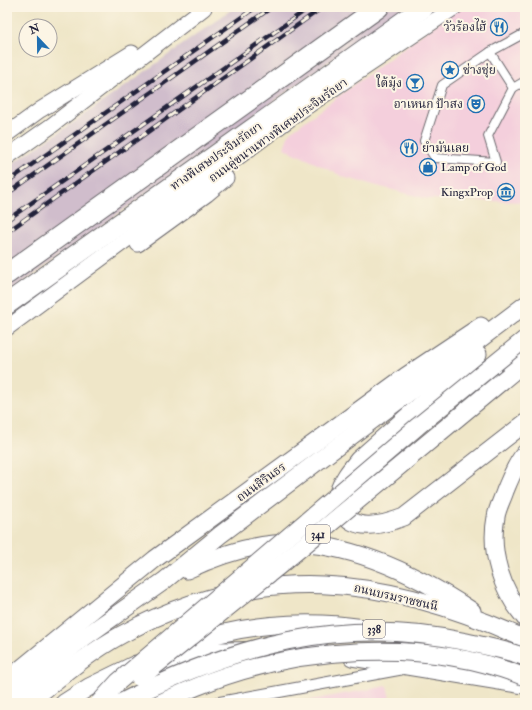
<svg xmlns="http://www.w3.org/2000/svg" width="532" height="710" viewBox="0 0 532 710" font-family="'IM FELL Double Pica','Noto Serif Thai',serif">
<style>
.built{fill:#f4cfdc}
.railway{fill:#d0bdcc}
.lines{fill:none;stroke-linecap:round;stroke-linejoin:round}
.pedestrian-casing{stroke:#6a676c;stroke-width:10}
.minor-casing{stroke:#6a676c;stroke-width:13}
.secondary-casing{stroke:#6a676c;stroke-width:17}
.primary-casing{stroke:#6a676c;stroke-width:19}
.motorway-casing{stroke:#6a676c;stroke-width:22}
.pedestrian{stroke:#fff;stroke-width:8}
.minor{stroke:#fff;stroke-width:11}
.secondary{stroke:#fff;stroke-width:15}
.primary{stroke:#fff;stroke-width:17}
.motorway{stroke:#fff;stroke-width:20}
.rail-casing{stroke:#22223b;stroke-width:4.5}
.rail{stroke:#fcf5e5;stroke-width:3;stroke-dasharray:9;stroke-linecap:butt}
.primary-bridge-casing{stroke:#6a676c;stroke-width:19;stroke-linecap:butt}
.primary-bridge{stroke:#fff;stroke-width:17}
.labels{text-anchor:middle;stroke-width:4;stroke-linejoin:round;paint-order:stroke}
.shield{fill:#fcf5e5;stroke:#63616e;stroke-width:1}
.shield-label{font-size:11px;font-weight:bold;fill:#22223b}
.poi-label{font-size:12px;fill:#22223b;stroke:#fcf5e5;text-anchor:end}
.street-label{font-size:12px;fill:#22223b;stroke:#fcf5e5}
</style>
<rect width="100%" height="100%" fill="#fcf5e5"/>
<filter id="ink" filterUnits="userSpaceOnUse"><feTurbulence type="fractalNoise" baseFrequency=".025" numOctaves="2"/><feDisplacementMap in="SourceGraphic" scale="8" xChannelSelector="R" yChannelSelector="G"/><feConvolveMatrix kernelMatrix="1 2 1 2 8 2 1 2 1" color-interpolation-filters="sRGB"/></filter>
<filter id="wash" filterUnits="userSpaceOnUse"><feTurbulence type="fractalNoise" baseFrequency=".012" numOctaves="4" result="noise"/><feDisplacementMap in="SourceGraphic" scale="16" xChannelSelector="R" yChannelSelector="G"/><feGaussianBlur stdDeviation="0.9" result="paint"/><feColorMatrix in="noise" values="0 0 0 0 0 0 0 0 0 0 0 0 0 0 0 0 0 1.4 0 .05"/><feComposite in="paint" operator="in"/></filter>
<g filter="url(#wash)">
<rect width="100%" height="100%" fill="#efe6c8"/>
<!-- built -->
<g class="built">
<path d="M459 7H525V202L428 199 346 178 284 148 289 133Z"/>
<path d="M387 686 391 703H294Z"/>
</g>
<!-- railway -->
<path class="railway" d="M235 7H404L7 294V167L79 119Z"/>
</g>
<g filter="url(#ink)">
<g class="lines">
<!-- pedestrian casing -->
<g class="pedestrian-casing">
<g id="pedestrian">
<path d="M525 33 490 52 442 85 424 141 435 158 496 162 488 136 513 88 525 81"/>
<path d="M490 52 513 88"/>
</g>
</g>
<!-- minor casing -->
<g class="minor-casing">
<path id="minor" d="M217 703 401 669"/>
</g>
<!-- secondary casing -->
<g class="secondary-casing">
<g id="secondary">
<path d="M7 134 40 110 132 53"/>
<path d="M7 157 51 126 204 8"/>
<path d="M138 244 207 194 226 178"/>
<path d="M7 328 303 109 455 7"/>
</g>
</g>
<!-- primary casing -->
<g class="primary-casing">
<g id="primary">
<path d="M478 354 359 459C351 469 343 478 339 490 338 496 340 503 342 508 350 535 386 524 404 517L525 423"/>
<path d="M525 453C516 463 510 479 505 491 502 500 497 509 496 517 489 553 502 591 525 618"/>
<path d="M187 570C215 557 243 547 274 544 343 538 416 574 472 611"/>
<path d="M401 636 450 654"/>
<path d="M181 646C238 624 304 619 364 628"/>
<path d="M352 657 524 685"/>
<path d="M144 675 215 651 304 650 322 652"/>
<path d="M7 680 155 559 406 376 481 326"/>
<path d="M7 700 82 639 164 581 220 535 525 305"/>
<path d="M28 703C58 679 88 653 121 635 258 559 388 576 525 639"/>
<path d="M64 703 89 687 136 664"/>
</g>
</g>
<!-- motorway casing -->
<g class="motorway-casing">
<g id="motorway">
<path d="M7 274 379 7"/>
<path d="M7 304 424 7"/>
</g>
</g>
<!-- pedestrian -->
<use href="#pedestrian" class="pedestrian"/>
<!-- minor -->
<use href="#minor" class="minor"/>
<!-- secondary -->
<use href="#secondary" class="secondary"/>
<!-- primary -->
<use href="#primary" class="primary"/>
<!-- motorway -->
<use href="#motorway" class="motorway"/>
<!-- rail casing -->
<g class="rail-casing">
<g id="rail">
<path d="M7 182 256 7"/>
<path d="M7 194 272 7"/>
<path d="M7 220 310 7"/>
<path d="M7 232 323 7"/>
</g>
</g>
<!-- rail -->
<use href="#rail" class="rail"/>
<!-- primary-bridge casing -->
<g class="primary-bridge-casing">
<g id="primary-bridge">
<path d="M140 678 279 566 525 362"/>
<path d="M99 703 118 682 418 426 525 339"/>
<path d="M120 703C232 645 341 615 467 642 485 646 507 650 525 657"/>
<path d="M160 703C172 697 184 692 196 687 295 646 425 637 525 677"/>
</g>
</g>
<!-- primary-bridge -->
<use href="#primary-bridge" class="primary-bridge"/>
</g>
</g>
<!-- icons -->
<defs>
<g id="restaurant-ring" transform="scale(0.9)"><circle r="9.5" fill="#fcf5e5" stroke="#1f6fb2" stroke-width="1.5"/><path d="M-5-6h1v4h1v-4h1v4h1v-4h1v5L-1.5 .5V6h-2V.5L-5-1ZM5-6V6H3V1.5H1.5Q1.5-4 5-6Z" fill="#1f6fb2"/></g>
<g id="sight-ring" transform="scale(0.9)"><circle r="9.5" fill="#fcf5e5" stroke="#1f6fb2" stroke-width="1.5"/><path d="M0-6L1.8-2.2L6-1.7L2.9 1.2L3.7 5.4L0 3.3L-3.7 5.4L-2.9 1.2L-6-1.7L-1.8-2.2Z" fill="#1f6fb2"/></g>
<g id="bar-ring" transform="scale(0.9)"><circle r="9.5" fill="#fcf5e5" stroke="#1f6fb2" stroke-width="1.5"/><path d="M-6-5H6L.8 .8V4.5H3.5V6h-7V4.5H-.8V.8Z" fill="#1f6fb2"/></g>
<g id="theatre-ring" transform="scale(0.9)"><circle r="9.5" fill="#fcf5e5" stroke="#1f6fb2" stroke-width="1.5"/><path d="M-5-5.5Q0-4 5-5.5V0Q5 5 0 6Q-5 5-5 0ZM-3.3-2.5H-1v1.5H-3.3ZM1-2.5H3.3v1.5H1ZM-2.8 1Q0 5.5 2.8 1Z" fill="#1f6fb2"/></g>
<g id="shop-ring" transform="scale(0.9)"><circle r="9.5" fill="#fcf5e5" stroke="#1f6fb2" stroke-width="1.5"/><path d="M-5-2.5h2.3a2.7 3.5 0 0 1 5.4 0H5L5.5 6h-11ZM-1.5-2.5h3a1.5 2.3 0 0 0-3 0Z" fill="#1f6fb2"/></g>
<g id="museum-ring" transform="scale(0.9)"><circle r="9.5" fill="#fcf5e5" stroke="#1f6fb2" stroke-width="1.5"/><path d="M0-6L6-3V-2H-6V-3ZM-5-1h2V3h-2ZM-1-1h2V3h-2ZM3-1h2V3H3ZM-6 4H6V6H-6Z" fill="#1f6fb2"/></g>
</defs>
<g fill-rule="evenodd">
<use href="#restaurant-ring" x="499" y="27"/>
<use href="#sight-ring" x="450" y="70"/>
<use href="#bar-ring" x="415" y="83"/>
<use href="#theatre-ring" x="476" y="104"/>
<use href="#restaurant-ring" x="409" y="148"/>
<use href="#shop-ring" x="428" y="167"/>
<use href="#museum-ring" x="506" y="192"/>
</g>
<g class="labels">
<!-- shield labels -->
<g class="shield">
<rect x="306" y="525" width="24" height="18" rx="3"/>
<rect x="363" y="620" width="22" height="18" rx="3"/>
</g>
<g class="shield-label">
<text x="318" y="538">341</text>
<text x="374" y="633">338</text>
</g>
<!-- poi labels -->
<g class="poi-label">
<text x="486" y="31">วัวร้องไฮ้</text>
<text x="463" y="74" text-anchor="start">ช่างชุ่ย</text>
<text x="402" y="87">ใต้มุ้ง</text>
<text x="463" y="108">อาเหนก ป้าสง</text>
<text x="422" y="152" text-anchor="start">ยำมันเลย</text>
<text x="441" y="171" text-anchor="start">Lamp of God</text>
<text x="493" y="196">KingxProp</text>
</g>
<!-- street labels -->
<g class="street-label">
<text transform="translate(278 130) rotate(-36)" y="4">ถนนคู่ขนานทางพิเศษประจิมรัถยา</text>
<text transform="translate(216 156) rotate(-35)" y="4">ทางพิเศษประจิมรัถยา</text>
<text transform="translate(261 482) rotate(-36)" y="4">ถนนสิรินธร</text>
<text transform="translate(396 597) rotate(13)" y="4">ถนนบรมราชชนนี</text>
</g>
</g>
<!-- margin -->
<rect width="532" height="710" fill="none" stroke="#fcf5e5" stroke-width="24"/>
<!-- north arrow -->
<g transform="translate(38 38) rotate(338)"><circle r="19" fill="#fcf5e5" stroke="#a5a1a1"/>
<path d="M0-3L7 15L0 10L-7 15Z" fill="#1f6fb2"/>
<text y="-6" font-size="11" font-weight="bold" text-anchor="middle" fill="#22223b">N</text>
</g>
</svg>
